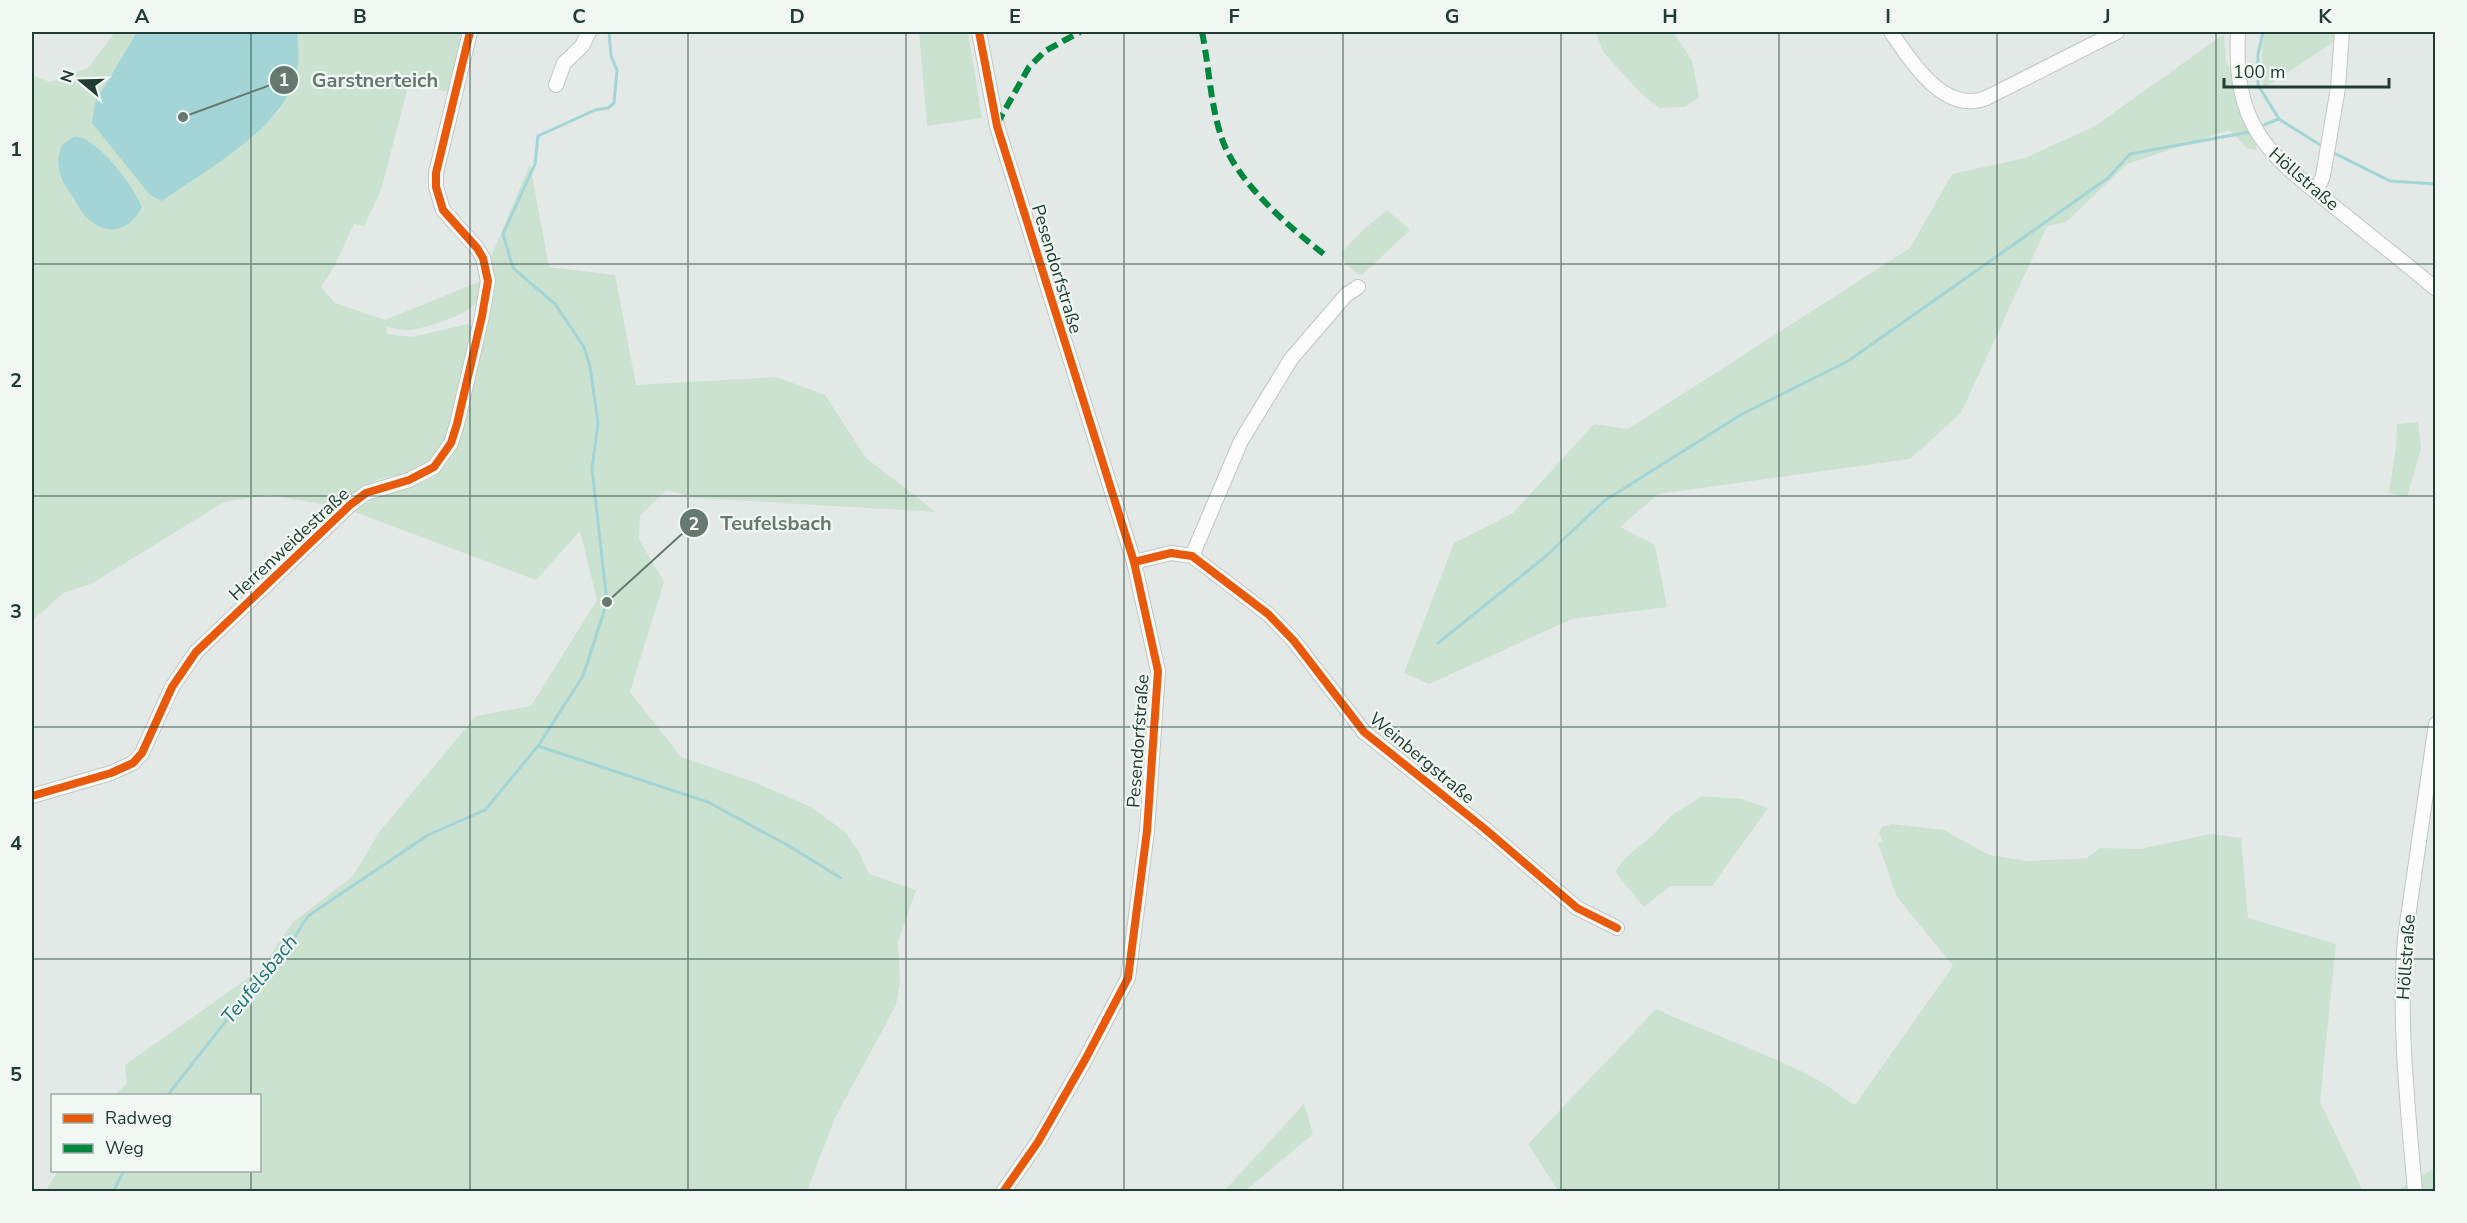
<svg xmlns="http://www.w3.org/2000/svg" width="2467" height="1223" viewBox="0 0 2467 1223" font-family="'Nunito Sans',sans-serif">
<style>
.green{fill:#cce2d1}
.water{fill:#a3d5d7}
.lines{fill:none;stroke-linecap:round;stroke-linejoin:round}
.stream{stroke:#a3d5d7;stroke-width:3}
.minor-casing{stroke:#c0c6c3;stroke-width:16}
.minor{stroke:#fbfcfb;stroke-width:14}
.quiet{stroke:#00873e;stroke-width:6;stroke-dasharray:12 6;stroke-linecap:butt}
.cycleway-casing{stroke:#f1f8f4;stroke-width:11}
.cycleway{stroke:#e8590c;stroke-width:8}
.grid{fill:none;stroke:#213c32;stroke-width:1.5;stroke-opacity:0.55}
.labels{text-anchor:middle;stroke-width:4.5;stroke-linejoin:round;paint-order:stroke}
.street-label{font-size:18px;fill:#213c32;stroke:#f1f8f4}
.water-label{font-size:20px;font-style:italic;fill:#1b7278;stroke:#f1f8f4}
.leader{fill:none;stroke:#657971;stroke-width:2}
.callout-dot{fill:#657971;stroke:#f1f8f4;stroke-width:2}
.mark-label{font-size:18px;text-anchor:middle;font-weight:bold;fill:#fff}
.callout-label{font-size:20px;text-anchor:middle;font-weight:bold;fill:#657971;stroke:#f1f8f4;stroke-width:4.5;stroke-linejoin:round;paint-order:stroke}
.neatline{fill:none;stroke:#213c32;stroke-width:2}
.grid-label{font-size:20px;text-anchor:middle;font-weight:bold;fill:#213c32}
</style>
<rect width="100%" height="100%" fill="#e3e9e6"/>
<!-- green -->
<g class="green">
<path d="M115 32H137L95 102 162 201 243 144 279 111 299 51 297 32H464L448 92 409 83 381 190 364 226 354 224 335 265 321 287 335 303 385 320 481 281C481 290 481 297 475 304 466 315 424 329 409 330 401 330 393 328 386 327L387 334 412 337 468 324 473 329C465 367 457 454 416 471 405 475 392 476 380 479 364 484 351 495 339 507L269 495 224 502 91 584 63 593 32 621V75L50 82 88 68Z"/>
<path d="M919 32H968L982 118 927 126Z"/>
<path d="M1596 32H1673L1692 60 1699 97 1685 107 1659 108 1641 93 1603 52Z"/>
<path d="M2261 32H2336L2335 41 2263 89Z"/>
<path d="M2224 34 2226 62 2232 70 2244 117 2256 143V150L2248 149 2229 130 2127 164 2066 222 2047 226 1961 413 1910 459 1658 494 1620 527 1655 545 1667 607 1572 619 1429 684 1404 673 1454 543 1513 513 1594 424 1628 429 1910 248 1952 174 2025 158 2095 126Z"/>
<path d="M530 164 549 267 615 275 636 385 776 377 825 395 866 458 936 512 697 498 666 490 640 516 639 539 664 582 630 692 681 757 754 782 811 807 845 832 858 850 869 874 916 890 898 942 900 982 896 1005 835 1118 807 1191 45 1192 58 1171 260 1170V1096L115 1095 127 1083 125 1065 261 969 292 923 353 876 380 831 476 716 531 706 597 600 580 531 536 580 352 511 387 492 421 483 434 477 445 466 454 450 464 423 494 293 491 257Z"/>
<path d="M1387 210 1410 230 1362 275C1352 273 1345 262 1341 253L1364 229Z"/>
<path d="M2418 422 2421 448 2407 497 2389 493 2396 446 2397 424Z"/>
<path d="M1702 796 1742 799 1768 808 1712 886H1670L1644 907 1615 872 1625 858 1653 835 1672 815Z"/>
<path d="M1892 824 1944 830 1989 855 2029 861 2087 858 2100 848 2140 849 2210 834 2241 838 2248 918 2336 944 2320 1102 2363 1191H1558L1528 1144 1656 1009C1708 1033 1762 1051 1813 1077 1828 1085 1841 1097 1855 1105L1953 966 1897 897 1878 843 1883 842 1879 833 1882 827Z"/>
<path d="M1304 1104 1313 1134 1245 1191H1224Z"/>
<path d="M2435 1168V1191H2396Z"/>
</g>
<!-- water -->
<g class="water">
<path d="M137 32H297C299 48 300 66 294 82 276 133 204 171 162 201L150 195 92 123 95 102Z"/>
<path d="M75 136C100 140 133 186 142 207 130 231 107 238 86 217 81 212 77 203 73 197 67 189 60 179 59 168 57 160 59 153 62 145Z"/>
</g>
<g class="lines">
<!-- stream -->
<g class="stream">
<path d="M2263 32 2258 54V85L2279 119 2325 148"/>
<path d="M2264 125 2279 119"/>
<path d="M2330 151 2390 181 2436 184"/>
<path d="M1438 643 1545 557 1604 501 1742 414 1848 361 2108 178 2130 154 2249 132"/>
<path d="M538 746 708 802 789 846 841 878"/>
<path d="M167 1096 240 1003 281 958 308 916 428 835 485 810 538 746 583 676 607 602 592 469 598 423 590 366 584 347 555 304 513 268 503 234 535 164 538 136 595 110 608 108 614 103 617 70 611 56 609 32"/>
<path d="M113 1192 124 1170"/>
</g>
<!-- minor casing -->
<g class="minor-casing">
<g id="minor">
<path d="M979 32 997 126 1134 562 1158 671 1147 831 1128 978 1086 1058 1038 1142 1003 1192"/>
<path d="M1891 32C1910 60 1944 115 1986 98L2117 32"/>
<path d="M2238 32C2233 127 2267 153 2336 208 2369 235 2403 261 2436 289"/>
<path d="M556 85 564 63 582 46 589 32"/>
<path d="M2316 192 2323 176 2338 88 2342 32"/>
<path d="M1192 556 1241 441 1291 359 1346 295 1358 287"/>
<path d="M1134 562 1171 553 1192 556 1268 614 1294 641 1364 732 1485 829 1577 908 1617 928"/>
<path d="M32 796 111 773 133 763 142 753 172 687 196 652 350 505 366 493 409 480 434 467 451 443 457 424 482 316 488 281 483 258 477 248 443 210 436 187V173L470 32"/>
<path d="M2415 1192C2408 1108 2398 1022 2405 938L2436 724"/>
</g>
</g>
<!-- minor -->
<use href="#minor" class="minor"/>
<!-- quiet -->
<g class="quiet">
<path d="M1202 32C1209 66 1210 102 1221 136 1235 181 1289 227 1325 255"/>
<path d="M997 124 1029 67 1045 51 1080 32"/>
</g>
<!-- cycleway casing -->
<g class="cycleway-casing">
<g id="cycleway">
<path d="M979 32 997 126 1134 562 1158 671 1147 831 1128 978 1086 1058 1038 1142 1003 1192"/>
<path d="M1134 562 1171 553 1192 556 1268 614 1294 641 1364 732 1485 829 1577 908 1617 928"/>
<path d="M32 796 111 773 133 763 142 753 172 687 196 652 350 505 366 493 409 480 434 467 451 443 457 424 482 316 488 281 483 258 477 248 443 210 436 187V173L470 32"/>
</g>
</g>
<!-- cycleway -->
<use href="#cycleway" class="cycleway"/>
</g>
<!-- grid -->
<path class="grid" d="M251 32V1096M470 32V1192M688 32V1192M906 32V1192M1124 32V1192M1343 32V1192M1561 32V1192M1779 32V1192M1997 32V1192M2216 32V1192M32 264H2436M32 496H2436M32 727H2436M32 959H2436M251 1170V1192"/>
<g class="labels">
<!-- street labels -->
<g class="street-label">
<text transform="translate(2304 179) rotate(41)" y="6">Höllstraße</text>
<text transform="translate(1057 269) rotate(73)" y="6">Pesendorfstraße</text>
<text transform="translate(289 544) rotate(-43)" y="6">Herrenweidestraße</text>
<text transform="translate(1138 741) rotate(-86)" y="6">Pesendorfstraße</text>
<text transform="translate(1422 758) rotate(40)" y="6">Weinbergstraße</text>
<text transform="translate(2406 957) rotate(-86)" y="6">Höllstraße</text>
</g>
<!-- water labels -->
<g class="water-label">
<text transform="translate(259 979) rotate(-51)" y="7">Teufelsbach</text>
</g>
</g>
<!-- callouts -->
<path class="leader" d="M183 117L284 80M607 602L694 523"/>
<g class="callout-dot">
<circle cx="183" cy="117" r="6"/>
<circle cx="607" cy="602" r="6"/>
<circle cx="284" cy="80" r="15"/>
<circle cx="694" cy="523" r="15"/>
</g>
<g class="mark-label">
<text x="284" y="86">1</text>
<text x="694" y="530">2</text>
</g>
<g class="callout-label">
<text x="375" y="87">Garstnerteich</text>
<text x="776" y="530">Teufelsbach</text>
</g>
<!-- border -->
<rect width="2467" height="1223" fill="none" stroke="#f1f8f4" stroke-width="66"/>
<!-- legend -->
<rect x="51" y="1094" width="210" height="78" fill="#f1f8f4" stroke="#9eada6" stroke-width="1.5"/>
<rect x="63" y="1114" width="30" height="9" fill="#e8590c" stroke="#9eada6" stroke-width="1.5"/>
<text x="105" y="1124" font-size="18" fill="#213c32">Radweg</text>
<rect x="63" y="1144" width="30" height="9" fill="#00873e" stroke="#9eada6" stroke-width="1.5"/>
<text x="105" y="1154" font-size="18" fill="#213c32">Weg</text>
<!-- north arrow -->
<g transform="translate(81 81) rotate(289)" stroke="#f1f8f4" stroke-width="4.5" paint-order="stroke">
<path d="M0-4.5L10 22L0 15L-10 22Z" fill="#213c32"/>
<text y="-9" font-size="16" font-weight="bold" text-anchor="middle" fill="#213c32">N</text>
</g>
<!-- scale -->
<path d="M2224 78v9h165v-9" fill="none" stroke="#213c32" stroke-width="3"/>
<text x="2233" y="78" font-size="18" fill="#213c32" stroke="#f1f8f4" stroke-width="4.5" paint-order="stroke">100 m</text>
<rect x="33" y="33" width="2401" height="1157" class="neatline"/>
<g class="grid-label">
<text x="142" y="23">A</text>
<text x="360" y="23">B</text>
<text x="579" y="23">C</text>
<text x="797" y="23">D</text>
<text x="1015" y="23">E</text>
<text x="1234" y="23">F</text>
<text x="1452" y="23">G</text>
<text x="1670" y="23">H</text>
<text x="1888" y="23">I</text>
<text x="2107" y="23">J</text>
<text x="2325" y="23">K</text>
<text x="16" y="156">1</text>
<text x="16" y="387">2</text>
<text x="16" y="618">3</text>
<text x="16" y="850">4</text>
<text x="16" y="1081">5</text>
</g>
</svg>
